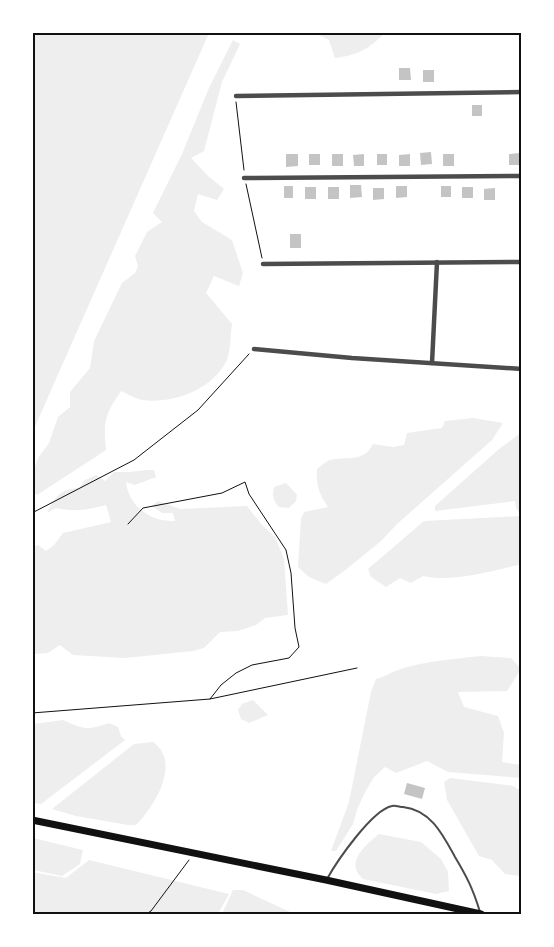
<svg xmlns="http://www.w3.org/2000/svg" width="554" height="947" viewBox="0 0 554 947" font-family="'Work Sans',sans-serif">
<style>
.green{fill:#eee}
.building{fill:#c4c4c4}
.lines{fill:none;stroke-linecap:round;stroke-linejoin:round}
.path{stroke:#111;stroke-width:1}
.service{stroke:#4c4c4c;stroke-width:2}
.minor{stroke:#4c4c4c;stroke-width:4.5}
.primary{stroke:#111;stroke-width:7}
.neatline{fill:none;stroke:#111;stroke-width:2}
</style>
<rect width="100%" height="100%" fill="#fff"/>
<!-- green -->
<g class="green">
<path d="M33 32 209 33 33 431 32 33Z"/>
<path d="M315 33 385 32V33C368 49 359 55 335 58L329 40Z"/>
<path d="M233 40 240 44 222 82 204 151 191 158 208 176 224 189 217 200 198 194 194 211 202 222 232 240 243 273 239 286 214 276 206 293 232 324C230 335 231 352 226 362 211 390 173 404 143 400 135 399 128 394 121 391 105 414 103 422 106 450L37 495 33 492V472L38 458 49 443 58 417 70 407V392L90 368 94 341 122 283 135 273 138 266 135 256 147 232 162 222 153 213 182 154 209 88Z"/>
<path d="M473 418 503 423 492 440 397 524 380 542 344 571 326 584 309 577 298 567 301 519 304 512 328 507C319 493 316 487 317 469 321 466 326 461 330 460 347 456 364 463 373 444L393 447 404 445 407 433 442 428 445 421Z"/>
<path d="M521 433V515L516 508 515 501 435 511V506L499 449Z"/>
<path d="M147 470H154L156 477 135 485 126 482C129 507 151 522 175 521L173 513H162L152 506 158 501 180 509 247 506 262 525 275 537 284 559 288 615 265 618 256 625 238 631 220 632 204 648 193 651 125 658 73 655 60 645 48 653 33 654 32 547 38 545 46 551 54 545 63 533 111 522 106 505C88 510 74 512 56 508L47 513C55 497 60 489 79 488L85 480 96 475 105 481 114 472H129Z"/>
<path d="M286 483 297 495 296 501 289 508 279 507C273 501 272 495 274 487Z"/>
<path d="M521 516V564C494 571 451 583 423 576L411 583 400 578 386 587 371 577 368 569 424 521Z"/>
<path d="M481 656 511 658 521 669 507 691 458 692 464 707 498 716 504 733 502 762 521 765V778L448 772 427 761 396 773 385 767 374 777 364 794 357 810 353 824 336 851H331L349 802 371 692 376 679C385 677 391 672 398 670 423 661 455 659 481 656Z"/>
<path d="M253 700 268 715 249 723 241 719 238 710 242 704Z"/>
<path d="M63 720C83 729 87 731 109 723L118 727 121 736 125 740 41 804 33 803V724Z"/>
<path d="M153 742C182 763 154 806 136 825H128L76 816 52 809 134 744Z"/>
<path d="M450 778 513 786 521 791V876L505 874 492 860 479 856 447 800 444 782Z"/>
<path d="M379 834 421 842 441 859 448 872 449 891 436 894 363 879C344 862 366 845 379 834Z"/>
<path d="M33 838 83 850 80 864 62 876 33 870Z"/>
<path d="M89 860 229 894 218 914H33L32 872 66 878Z"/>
<path d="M233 890H243L290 912V914H222Z"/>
</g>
<!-- building -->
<g class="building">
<path d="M399 68H410L411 80H399Z"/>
<rect x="423" y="70" width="11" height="12"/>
<rect x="472" y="105" width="10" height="11"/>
<path d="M431 152 432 164 421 165 420 153Z"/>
<path d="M520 153V165H509V154Z"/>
<path d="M286 154H298V166L286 167Z"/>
<rect x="309" y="154" width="11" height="11"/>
<rect x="332" y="154" width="11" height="12"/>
<path d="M364 154V166H354L353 155Z"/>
<rect x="377" y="154" width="10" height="11"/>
<path d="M410 154V166H399V155Z"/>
<rect x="443" y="154" width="11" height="12"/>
<path d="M350 185H361L362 197 350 198Z"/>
<rect x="284" y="186" width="9" height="12"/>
<path d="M396 186H407V197L396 198Z"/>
<rect x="441" y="186" width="10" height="11"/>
<rect x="305" y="187" width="11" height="12"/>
<rect x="328" y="187" width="11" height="12"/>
<rect x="462" y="187" width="11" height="11"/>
<path d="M373 188H384V199L373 200Z"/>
<path d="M495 188V200H484V189Z"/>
<rect x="290" y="234" width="11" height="14"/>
<path d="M407 783 425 788 422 799 404 794Z"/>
</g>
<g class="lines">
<!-- path -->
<g class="path">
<path d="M236 102 244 170"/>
<path d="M246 184 262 258"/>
<path d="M32 513 134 460 198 410 249 354"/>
<path d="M128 524 143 508 222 493 245 482 249 494 286 550 291 573 295 628 299 647 289 658 252 665 236 673 221 685 210 699"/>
<path d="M32 713 210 699 357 668"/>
<path d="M146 914 151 911 189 860"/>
</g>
<!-- service -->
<path class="service" d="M327 879C337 861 372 810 392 806 395 805 400 807 403 807 431 810 443 835 455 857 467 877 473 889 480 912"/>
<!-- minor -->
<g class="minor">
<path d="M236 96 522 92"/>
<path d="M244 178 522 176"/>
<path d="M263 264 522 262"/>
<path d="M254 349 352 358 522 369"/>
<path d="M432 363 437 262"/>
</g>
<!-- primary -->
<path class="primary" d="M32 820 326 880 481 914"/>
</g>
<!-- border -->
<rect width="554" height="947" fill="none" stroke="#ffffff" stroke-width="68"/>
<rect x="34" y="34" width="486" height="879" class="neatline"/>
</svg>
